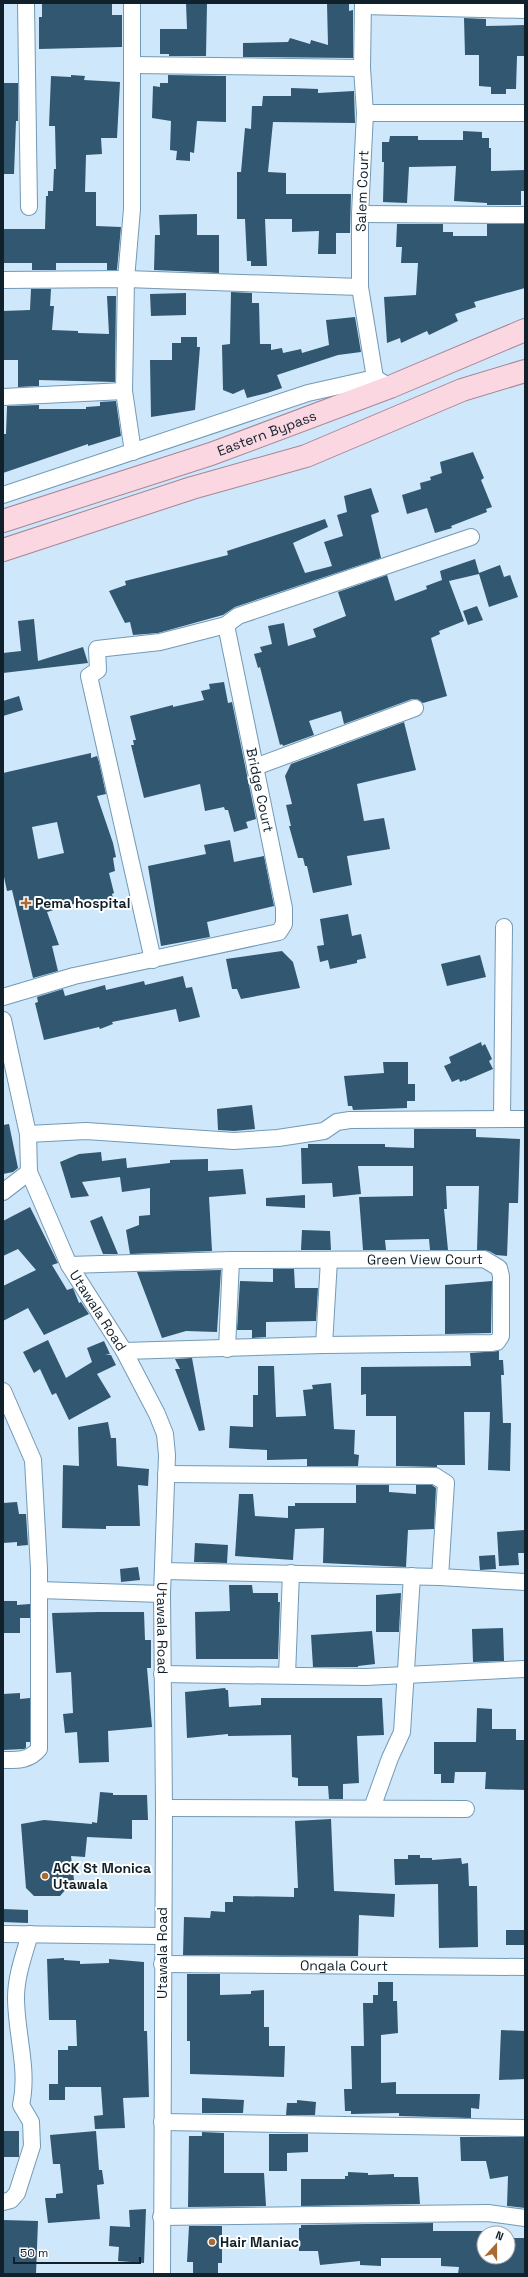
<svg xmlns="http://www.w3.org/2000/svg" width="528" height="2277" viewBox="0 0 528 2277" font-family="'Space Grotesk',sans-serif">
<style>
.building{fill:#315771;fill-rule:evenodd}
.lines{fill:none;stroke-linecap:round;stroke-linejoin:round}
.street-casing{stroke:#729ab7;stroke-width:18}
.primary-casing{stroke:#a78695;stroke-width:24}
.street{stroke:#fff;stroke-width:16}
.primary{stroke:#fbd7e2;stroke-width:22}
.poi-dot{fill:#a96931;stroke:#fff;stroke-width:1.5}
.labels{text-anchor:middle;stroke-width:4;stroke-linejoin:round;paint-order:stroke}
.street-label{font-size:14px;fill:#10212c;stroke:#fff}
.poi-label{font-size:14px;font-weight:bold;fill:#10212c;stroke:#fff;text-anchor:start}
</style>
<rect width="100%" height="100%" fill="#cee7fa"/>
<!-- building -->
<g class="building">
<path d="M42 3H112V15H122V47L39 49V17H42Z"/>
<path d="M186 3H207L206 56H169V54H160V29H187Z"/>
<path d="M327 3H349V11L353 10V58L243 57V43L288 42 290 38 310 44 311 40 328 45Z"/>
<path d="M464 18 486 19V26L525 25V53L524 56H517L516 89H506V94H491V87L479 86V55H465Z"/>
<path d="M71 75 85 76 84 80 120 82 117 138H101L102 154 86 155 85 192H96V226L121 227 117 270H107V263H56V270H32V263H3V229H45L46 196H48V191H53L54 169H56L55 126H49L51 76 71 77Z"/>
<path d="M168 75 226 76V122L197 121 194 153 190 152V161L176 160 177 151 170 150 171 121 152 118 153 86 160 87V83H168Z"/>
<path d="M3 83H18V121H16L14 174H3Z"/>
<path d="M291 88 318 89V93L354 91 355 123 273 122 268 172 286 173V194H351L350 233H336V254H318L319 231 292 232V219H265L267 266H251V261H247L245 219H237V172H241L245 128 251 129 252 106H262L263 96H291Z"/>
<path d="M463 131 482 132V138H489V148H491V171L525 170V191H521V205H487V203L454 201 456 166 409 167 407 203 383 202 384 162H382V142H389L390 136H418V140H463Z"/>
<path d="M197 214V235H219V273L154 270 155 235H160L159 215Z"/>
<path d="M397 224H443V232H453V236H487V224H525V288L474 302 476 307 455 314 458 321 429 335 427 331 401 343 400 338 387 343 384 297 416 295 418 263H401L402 247H396Z"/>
<path d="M31 289H51L50 306H54L52 330 78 331V333L109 334 107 296H116L115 382 39 380V386L18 387V360H3V311L30 310Z"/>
<path d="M231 292 252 293V303H259L260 344H271V350L282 348 283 353 301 349 302 353 329 345 326 320 355 317 361 352 338 355 277 375 282 388 267 393 247 398 244 389 233 394 223 390 222 345 230 344Z"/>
<path d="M186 293V315L151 316 150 294Z"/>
<path d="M181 337H197V347H200L195 410 151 417 150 360H172V343H181Z"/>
<path d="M116 401 121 436 88 446V444L3 473V434H6L7 406 39 405V409H86V407L100 406V402Z"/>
<path d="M473 452 484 478 481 480 492 507 486 509 487 512 451 526 452 528 435 533 427 508 407 514 402 495 421 489 420 483 431 480 430 477 442 473 440 462Z"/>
<path d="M371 488 379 512 371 515 381 558 235 607 223 615 158 633 133 635 130 622 125 623 109 591 126 585 125 581 228 555 227 551 325 519 328 527 293 543 305 573 332 566 324 542 343 536 337 515 347 512 344 496Z"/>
<path d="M475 559 479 573 500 565 504 577 510 575 518 597 489 607 479 574 449 581 464 621 439 631 440 634 431 638 447 696 423 703 417 699H412L344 724 341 711 309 721 314 735 283 746 282 744 280 745 260 667 258 668 254 654 262 652 260 647 272 644 268 626 284 623 288 646 316 637 313 629 346 616 338 592 387 575 395 601 427 589 426 586 442 580 440 571Z"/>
<path d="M477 606 483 620 468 625 463 611Z"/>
<path d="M34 619 38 661 83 647 88 663 3 673V653L21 651 18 621Z"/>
<path d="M224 682 228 703 232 702 256 819 246 822 248 828 234 832 228 810H225L224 807 205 811 200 784 144 798 131 745H134L133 740H136L130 716 173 705V707L204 700 201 691 210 689 209 684Z"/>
<path d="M19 696 23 710 3 716V701Z"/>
<path d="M404 722 416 770 357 784 364 821 384 818 390 849 347 856 352 885 313 893 307 866H305L303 858H298L289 826H291L286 805 292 804 285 776 291 764Z"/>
<path d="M91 753V758L97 756 99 762 106 794 97 796 113 843 116 857 113 858 115 871 109 873 114 893 112 894 113 898 109 899 110 903 82 909 80 902 47 912 59 945 52 946 58 971 33 978 12 890 7 891 3 872V773ZM57 822 64 853 38 859 32 827Z"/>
<path d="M230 840 234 862 264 856 274 906 207 922 210 937 161 946 148 866 206 854 204 845Z"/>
<path d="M348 914 352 936 361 934 366 958 357 960V963L330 969 328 960 320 962 317 946 324 945 320 919Z"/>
<path d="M282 951 293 962 300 988 241 999 237 989H232L226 959Z"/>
<path d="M480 955 486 977 447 986 441 964Z"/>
<path d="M183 976 186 988 192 987 200 1017 179 1022 176 1009 112 1022 113 1024 100 1029 99 1027 44 1040 35 1003 38 1002 37 997 63 989 65 996 105 985 106 990 144 981 145 985Z"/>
<path d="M481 1042 482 1046 485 1044 492 1059 489 1061 493 1069 465 1081V1080L460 1082 459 1079 452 1082 444 1066 451 1063 449 1057Z"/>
<path d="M383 1062H408V1084H415V1101H407V1108L353 1110 352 1106H348L344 1076 384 1073Z"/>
<path d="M252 1105 255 1129 234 1131 218 1130 217 1109Z"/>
<path d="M9 1124 18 1168 13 1172 3 1174V1125Z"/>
<path d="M414 1129H476V1137L520 1139 518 1203H509L507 1256 496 1255 489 1251 477 1250 479 1186H446L447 1209H444L448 1250H430L429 1239 385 1240 386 1250H363L359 1197 413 1196V1166H358L361 1194 333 1197 332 1183 302 1184 301 1148H308V1144H385V1147L414 1148Z"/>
<path d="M101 1152 102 1161 126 1158 127 1168 170 1163V1160L208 1159V1171L243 1169 246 1194 209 1197 212 1251 130 1254 126 1230 139 1225V1216L150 1215V1188L122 1192 120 1177 82 1182 89 1196 71 1198 60 1162 79 1154Z"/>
<path d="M305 1195V1208L266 1206V1198Z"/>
<path d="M30 1207 58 1263 52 1265 67 1290 73 1288 79 1303 81 1302 89 1314 44 1335 28 1308 3 1321V1286L36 1270 18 1249 3 1256V1221Z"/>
<path d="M102 1216 113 1242 118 1254H103L90 1221Z"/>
<path d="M302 1230 330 1231 331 1250H301Z"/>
<path d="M273 1269H294L295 1288H318L316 1321 266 1322V1337L252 1338V1330H237L240 1281 273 1282Z"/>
<path d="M221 1270 217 1332 186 1331 162 1338 137 1272Z"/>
<path d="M492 1281 491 1333 445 1334V1285Z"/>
<path d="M48 1340 66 1378 92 1362 87 1348 104 1341 110 1354 105 1355H111L116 1365 97 1374 111 1397 69 1420 56 1393 52 1395 40 1369 34 1373 23 1352Z"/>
<path d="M499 1351V1360H503L504 1375H501L503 1423H511L510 1471 488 1470 490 1412H464L465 1465H437V1467L396 1466V1416H366V1394L361 1395V1367L471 1366 470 1353Z"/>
<path d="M192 1358 205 1430 199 1431 175 1369H180L175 1359Z"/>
<path d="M258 1366H274L276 1417 306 1416 303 1390 313 1389 312 1385 331 1383 334 1429 355 1430 354 1454 359 1455 358 1466H307V1459L267 1460V1450L229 1448 230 1426 253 1427V1395H258Z"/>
<path d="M108 1422 111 1438H116L117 1466 149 1469 148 1486 138 1485 140 1526H106V1529L62 1528 63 1465 79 1466 78 1427Z"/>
<path d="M356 1485H389V1492L416 1494V1485H432L436 1488 434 1529 408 1530 406 1567 323 1563 324 1528 295 1529 293 1560 235 1556 239 1494H253L255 1516 288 1518V1506H295V1503H356Z"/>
<path d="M17 1502 19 1514H26L28 1545 17 1546V1542L3 1543V1503Z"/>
<path d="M524 1530 525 1553H518L519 1565 499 1566 497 1532Z"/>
<path d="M195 1543 228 1545 227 1563 194 1562Z"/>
<path d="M495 1555 496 1569 480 1570 479 1556Z"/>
<path d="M138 1567 140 1580 121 1582 120 1569Z"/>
<path d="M229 1585H252L253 1593H278V1602H280L278 1659H196L195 1612 230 1611Z"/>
<path d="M401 1593 399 1632H376V1595Z"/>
<path d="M3 1601H17V1605L30 1604V1618H20V1633H3Z"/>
<path d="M99 1612H144L145 1640H151V1668H147L152 1727 108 1731 109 1762 79 1763 77 1732 65 1733 63 1714 73 1713 71 1672 56 1673 52 1613Z"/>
<path d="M503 1628 504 1661 473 1662 472 1629Z"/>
<path d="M372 1631 375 1664 358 1666V1667H313L311 1635Z"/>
<path d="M225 1688 226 1690H228L229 1707 261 1705V1698H382L384 1735 357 1736 359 1783 343 1784V1799H329L328 1786H298V1778L292 1777 291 1735 228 1736V1734L187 1738 185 1692Z"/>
<path d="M20 1693V1699L30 1698V1742H26V1748L24 1749 3 1750V1694Z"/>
<path d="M477 1708 492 1709V1729H516V1740H525V1790L485 1789 486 1772H455L454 1783H441V1774H434V1742H476Z"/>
<path d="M100 1792 113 1793V1795H147L148 1820H132V1839L87 1837 85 1857 71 1856 74 1880 60 1896H34L26 1888 21 1824 44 1820 92 1824V1822L97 1823Z"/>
<path d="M331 1819 334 1891 395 1894 394 1917 359 1915 358 1956 183 1955 184 1917 210 1918 211 1911 225 1912V1902H233V1896L294 1897V1888H298L295 1821Z"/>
<path d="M408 1855H420V1858H432V1860L461 1858 462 1864 468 1863 469 1886H477L478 1947 439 1948 438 1884 395 1885 394 1859H408Z"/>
<path d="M3 1909 28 1910V1923L3 1922Z"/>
<rect x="506" y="1930" width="19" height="15"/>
<path d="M64 1958V1960L80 1961V1964L109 1963V1959L144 1962V2031H147L149 2097 123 2098 125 2128 95 2129 94 2116 103 2115 101 2087H65V2100H49V2084H58V2050H68V2046H77L76 2020H49L47 1959Z"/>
<path d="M187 1974H220V1995L251 1994V1991L264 1990V2027H269V2046H285L284 2077 190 2074V2041H187Z"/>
<path d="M378 1982H393V2001H397L398 2033 381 2035V2083L396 2082V2094H480L479 2109 471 2108V2118L399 2116V2113L351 2114V2111H345L344 2089H352L351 2046H364L363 2003H373V1995H378Z"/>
<path d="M501 2030 525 2031V2079L499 2080Z"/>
<path d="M202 2098 244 2100 243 2113H202Z"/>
<path d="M297 2100 316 2102 315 2115H286L287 2103H297Z"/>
<rect x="3" y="2131" width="16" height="26"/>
<path d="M96 2131 99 2170H102L104 2184 97 2185 100 2219 48 2223 45 2198H56V2194L63 2193 60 2164H53L50 2135Z"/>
<path d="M202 2132 224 2133V2173H264L266 2206 188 2207 189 2136H202Z"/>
<path d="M269 2134H308V2152L287 2153V2171H269Z"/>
<path d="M460 2137H525V2208L507 2206 508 2176 490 2179 486 2161H461Z"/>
<path d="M348 2172 368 2173V2175L394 2174V2177H418L420 2204 301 2206V2179H345V2176H348Z"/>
<path d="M146 2209 144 2263 118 2261 119 2247 109 2246 110 2226 130 2227 129 2210Z"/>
<path d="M3 2220 38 2221 36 2274H3Z"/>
<path d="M433 2223V2231H499V2233H484V2257H508V2238H525V2274H458L459 2267 441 2266V2258H381V2266L360 2265V2261L320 2265 318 2251H299V2228H301V2225Z"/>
<path d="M189 2226H222V2263H218V2274H193V2262H187Z"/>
</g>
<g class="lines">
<!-- street casing -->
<g class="street-casing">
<g id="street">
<path d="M26 3 29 207"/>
<path d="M132 3V209L126 279 124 391 133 452"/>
<path d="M363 3 362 68 365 113 360 214V287L375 378"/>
<path d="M363 6 525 10"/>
<path d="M132 65 362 68"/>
<path d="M365 113H525"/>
<path d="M360 214 525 215"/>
<path d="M3 280 126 279 360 287"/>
<path d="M3 397 124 391"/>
<path d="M3 495 308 393 375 378 390 387"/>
<path d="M255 767 415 708"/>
<path d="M153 960 89 676 98 670 97 649 160 642 226 625"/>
<path d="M3 997 74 976 279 932 284 924V908L226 625 238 616 471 537"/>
<path id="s1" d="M3 1020 28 1134 29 1172 69 1265 124 1351 157 1414 165 1434 167 1455 162 1594 164 1808 162 2274"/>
<path d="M502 1119 504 927"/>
<path d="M28 1134 86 1131 234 1141 278 1138 324 1131 337 1122 350 1120 525 1119"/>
<path d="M3 1192 29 1172"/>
<path id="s2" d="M69 1265 231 1260 484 1259 499 1268 501 1276V1336L497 1342 492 1343 324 1345 124 1351"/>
<path d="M324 1345 329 1260"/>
<path d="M227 1349 231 1260"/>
<path d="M3 1391 33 1460 39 1569V1749C29 1761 17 1760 3 1760"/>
<path d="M166 1474 435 1476 446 1483 440 1577"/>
<path d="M163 1571 440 1577 525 1582"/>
<path d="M39 1590 162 1594"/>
<path d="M162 1674 366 1677 525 1669"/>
<path d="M287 1675 291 1573"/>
<path d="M164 1808 466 1809"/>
<path d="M372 1808 390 1758 402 1732 412 1576"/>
<path d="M3 1934 162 1936"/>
<path id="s3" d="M162 1964 525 1967"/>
<path d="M162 2122 525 2128"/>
<path d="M3 2202 11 2200 17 2193 32 2146 31 2122 21 2105C29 2069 16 2034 16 1998 16 1976 24 1955 30 1934"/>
<path d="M161 2217 488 2213 525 2218"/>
</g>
</g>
<!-- primary casing -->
<g class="primary-casing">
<g id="primary">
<path id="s4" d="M3 521 211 454 390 387 525 330"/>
<path d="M3 550 192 488 306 456 462 390 525 371"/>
</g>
</g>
<!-- street -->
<use href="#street" class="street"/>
<!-- primary -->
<use href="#primary" class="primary"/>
</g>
<!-- markers -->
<g class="poi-dot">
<path d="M24 897h4v4h4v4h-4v4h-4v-4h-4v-4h4z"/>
<circle cx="45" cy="1876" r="4"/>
<circle cx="212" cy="2242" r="4"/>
</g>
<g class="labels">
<!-- street labels -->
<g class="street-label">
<text transform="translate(362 191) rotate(-88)" y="5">Salem Court</text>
<text dy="5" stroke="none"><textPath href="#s4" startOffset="278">Eastern Bypass</textPath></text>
<text transform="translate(260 790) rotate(78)" y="5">Bridge Court</text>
<text dy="5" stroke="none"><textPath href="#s2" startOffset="356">Green View Court</textPath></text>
<text dy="5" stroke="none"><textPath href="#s1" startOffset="310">Utawala Road</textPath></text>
<text dy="5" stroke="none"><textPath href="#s1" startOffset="645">Utawala Road</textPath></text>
<text transform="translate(162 1953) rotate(-90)" y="5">Utawala Road</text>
<text dy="5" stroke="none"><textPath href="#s3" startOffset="182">Ongala Court</textPath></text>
</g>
<!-- poi labels -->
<g class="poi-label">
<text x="35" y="908">Pema hospital</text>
<text x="53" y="1873">ACK St Monica<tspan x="53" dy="16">Utawala</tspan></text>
<text x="220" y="2247">Hair Maniac</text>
</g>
</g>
<!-- border -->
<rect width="528" height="2277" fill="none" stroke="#10212c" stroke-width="8"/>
<!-- north arrow -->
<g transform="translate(496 2245) rotate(21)"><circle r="19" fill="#ffffff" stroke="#9fa6ab"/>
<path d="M0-3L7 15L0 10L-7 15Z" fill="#a96931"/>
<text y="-6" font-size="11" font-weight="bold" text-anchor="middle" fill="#10212c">N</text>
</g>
<!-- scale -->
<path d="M14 2257v6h126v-6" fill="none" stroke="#10212c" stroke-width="2"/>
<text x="20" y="2257" font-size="12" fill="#10212c" stroke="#ffffff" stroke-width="3" paint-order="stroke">50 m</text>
</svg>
